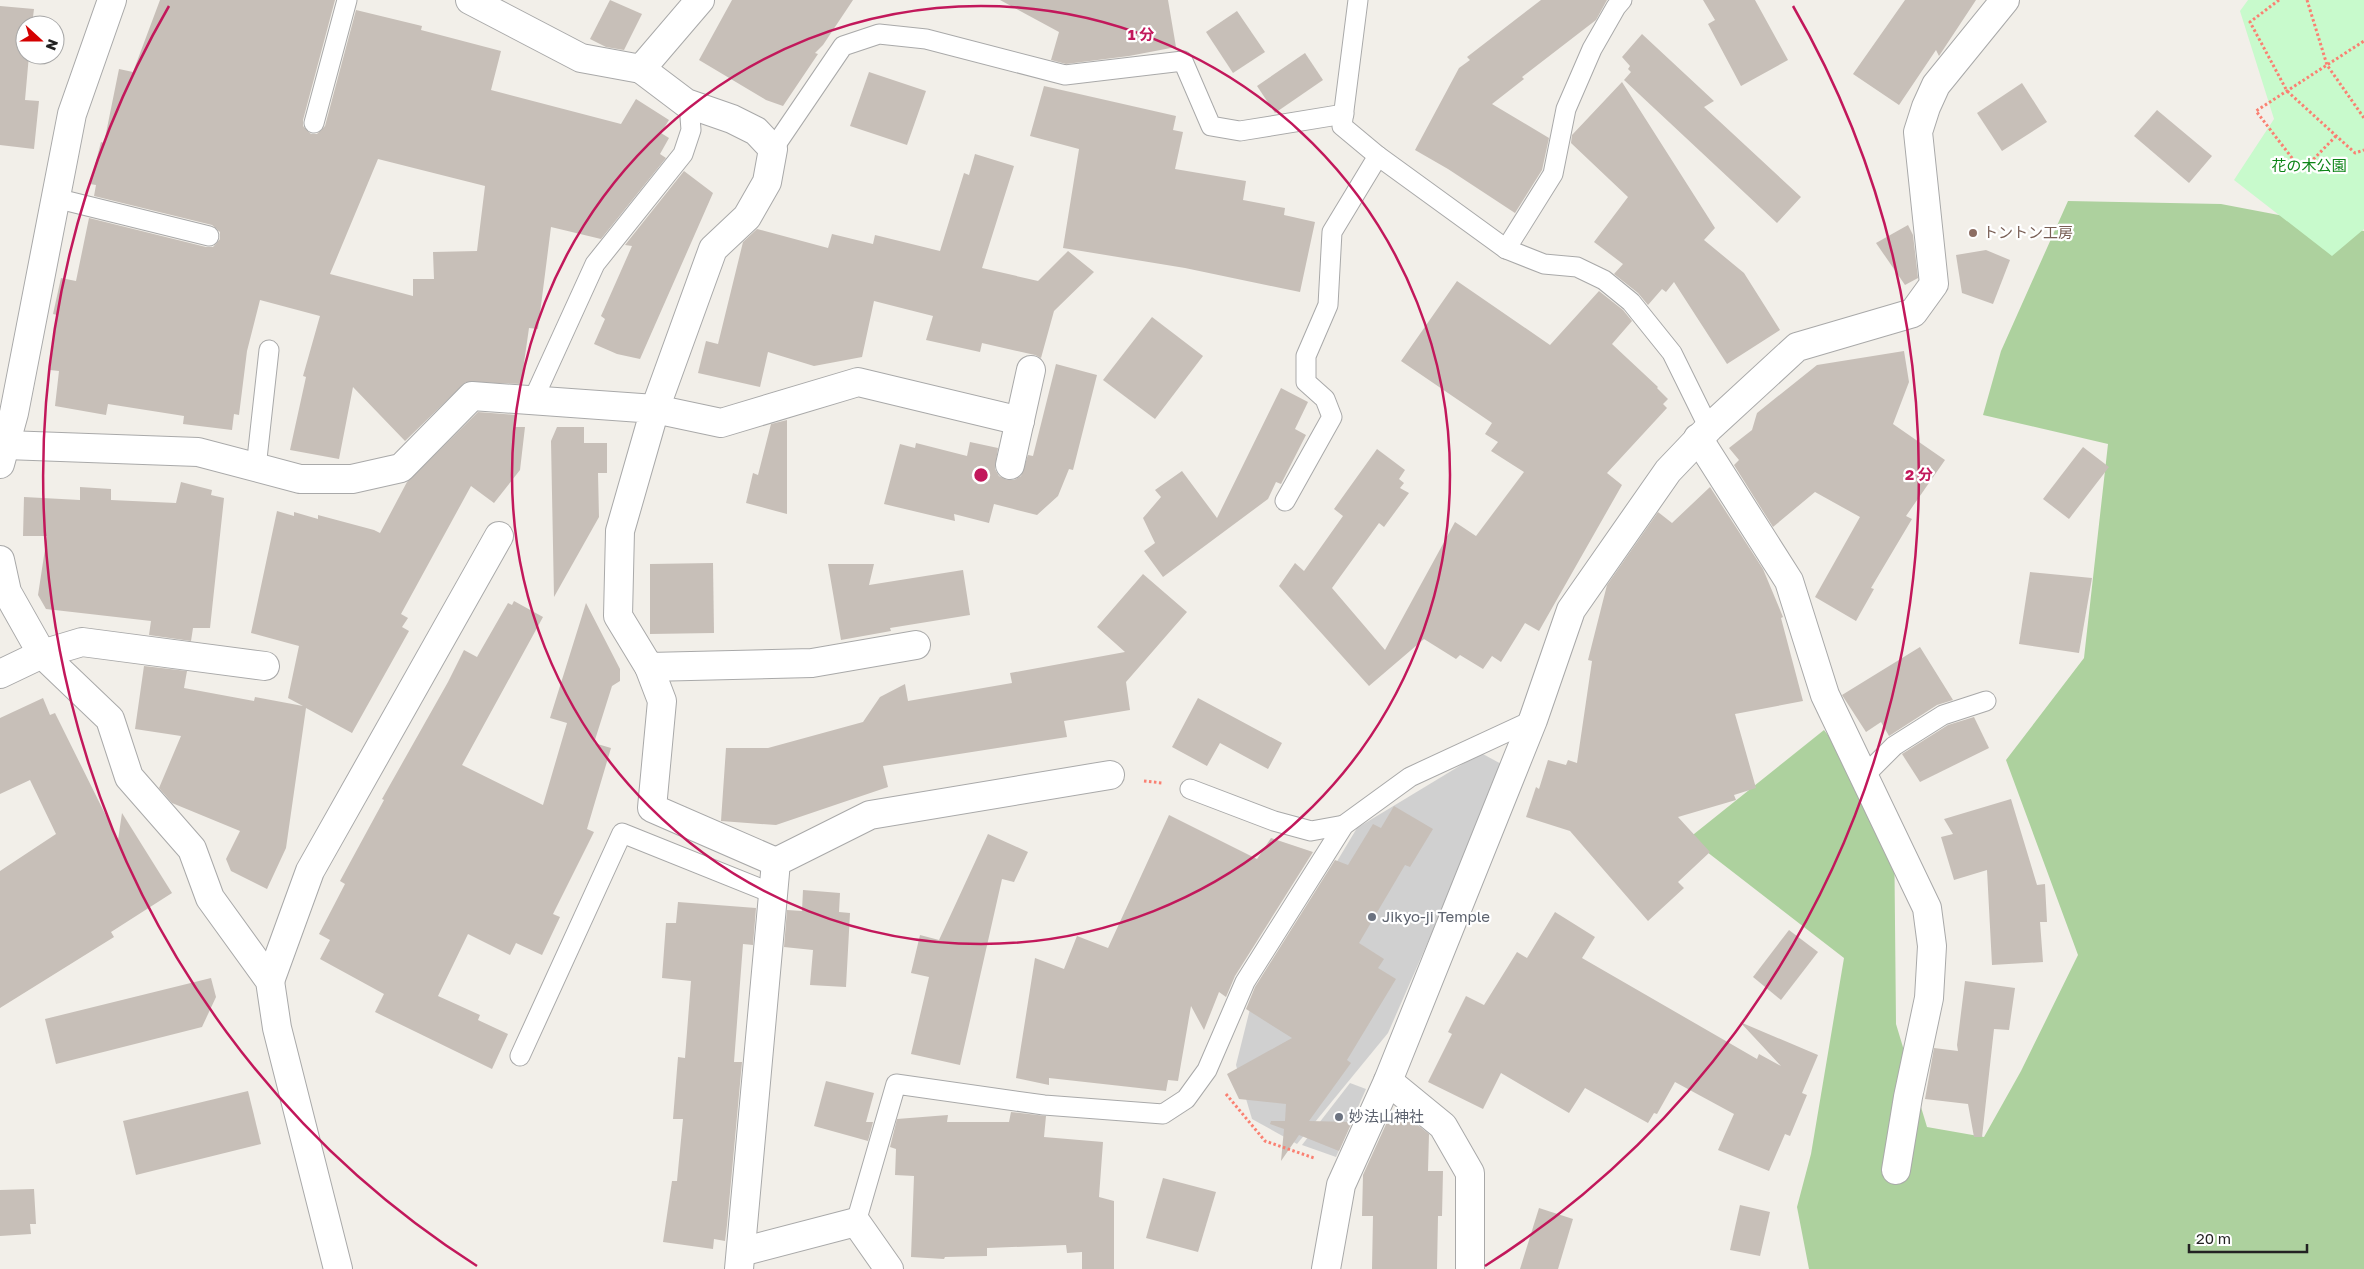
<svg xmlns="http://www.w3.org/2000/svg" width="2364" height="1269" viewBox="0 0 2364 1269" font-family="'Golos Text','Noto Sans JP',sans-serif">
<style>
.religious{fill:#d0d0d0}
.forest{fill:#add19e}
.park{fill:#c8facc}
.building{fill:#c7bfb8;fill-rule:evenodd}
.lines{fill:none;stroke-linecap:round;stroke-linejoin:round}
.lane-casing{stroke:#a9a9a9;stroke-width:21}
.street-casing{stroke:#a9a9a9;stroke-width:30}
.path{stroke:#fa8072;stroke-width:3;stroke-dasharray:2.5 2.5;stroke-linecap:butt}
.lane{stroke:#fff;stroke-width:19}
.street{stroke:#fff;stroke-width:28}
.ring{fill:none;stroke:#c2185b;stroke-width:2.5}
.education-dot{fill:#8d6e63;stroke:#fff;stroke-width:2}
.worship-dot{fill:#6b7280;stroke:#fff;stroke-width:2}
.labels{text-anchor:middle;stroke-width:4.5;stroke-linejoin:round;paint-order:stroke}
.park-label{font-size:15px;fill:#0c8416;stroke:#fff}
.education-label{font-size:15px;fill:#785e54;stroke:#fff;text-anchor:start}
.worship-label{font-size:15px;fill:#5b616d;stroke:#fff;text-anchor:start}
.centre{fill:#c2185b;stroke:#fff;stroke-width:2.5}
.ring-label{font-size:15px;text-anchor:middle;font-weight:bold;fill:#c2185b;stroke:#fff;stroke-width:4.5;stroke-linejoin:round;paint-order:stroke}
</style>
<rect width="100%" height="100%" fill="#f2efe9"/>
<!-- religious -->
<g class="religious">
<path d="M1481 753 1505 766 1388 1033 1297 1144 1252 1119 1236 1065 1251 1005 1357 828Z"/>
<path d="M1350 1083 1366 1089 1336 1157 1302 1145Z"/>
</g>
<!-- forest -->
<path class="forest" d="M2068 201 2221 204 2364 231V1269H1809L1797 1207 1811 1154 1844 958 1689 838 1824 730 1894 821 1896 1024 1927 1127 1984 1137 2021 1071 2078 955 2006 760 2084 658 2108 444 1983 415 2001 351Z"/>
<!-- park -->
<path class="park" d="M2248 0H2364V229L2332 256 2234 180 2274 119 2240 11Z"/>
<!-- building -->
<g class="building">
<path d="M160 0H335L303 120V126L311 134H317L325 126 356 10 422 26 421 30 501 51 491 90 621 124 636 99 669 120 661 133 669 138 660 154 666 158 601 239 551 227 538 329 529 328 521 384 466 382 405 441 353 387 339 459 290 450 306 377 303 376 320 316 260 300 247 351 239 415 234 414 232 430 183 424 184 416 108 404 106 415 55 406 59 371 50 370 57 315 53 314 61 278 76 281 89 218 206 247H213L220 239V232L212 225 94 196 96 185 90 184 101 142 104 143 119 69 133 72ZM378 159 485 186 477 251 433 252 434 279H413V296L330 274Z"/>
<path d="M610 0 642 14 624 50 606 47 590 39Z"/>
<path d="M732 0H853L823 45 815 53 818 54 783 106 766 100 699 60Z"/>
<path d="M1000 0H1168L1176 47 1129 56 1066 64 1051 60 1059 32Z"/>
<path d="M1541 0H1607L1596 20 1522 77 1524 79 1492 104 1549 138 1542 170 1515 213 1448 169 1415 150 1459 68 1470 60 1467 57Z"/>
<path d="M1703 0H1755L1788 60 1741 86 1708 24 1715 20Z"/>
<path d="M1905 0H1976L1939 56 1936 50 1899 105 1853 74Z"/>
<path d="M0 6 34 9 32 25H25V55H29L25 100 39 101 34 149 0 145Z"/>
<path d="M1237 11 1265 52 1233 73 1206 32Z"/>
<path d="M1642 34 1714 101 1704 107 1801 197 1777 223 1624 80 1631 72 1628 69 1630 66 1622 57Z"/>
<path d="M1305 53 1323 80 1275 113 1257 86Z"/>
<path d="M869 72 926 91 907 145 850 126Z"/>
<path d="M1622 82 1715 228 1704 240 1744 273 1780 330 1727 364 1674 282 1666 292 1662 289 1648 305 1638 293 1614 274 1623 264 1594 242 1628 197 1571 143 1572 135Z"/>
<path d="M2022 83 2047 122 2002 151 1977 113Z"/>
<path d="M1044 86 1176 116 1173 130 1183 132 1175 169 1246 181 1243 200 1285 208 1284 215 1315 222 1300 292 1185 268 1063 248 1079 149 1030 136Z"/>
<path d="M2157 110 2212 156 2189 183 2134 136Z"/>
<path d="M975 154 1014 166 982 268 1038 281 1068 251 1094 272 1054 311 1041 358 1035 355 982 343 980 352 926 340 933 316 874 301 862 357 814 366 768 352 760 387 698 373 706 341 718 344 743 242 757 229 828 248 832 234 873 244 875 235 940 251 964 173 969 175Z"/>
<path d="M684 171 713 193 640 359 617 354 594 344 605 319 601 316 632 246 625 245Z"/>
<path d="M1908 225 1913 235 1918 278 1905 285 1876 243Z"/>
<path d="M1986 250 2010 260 1993 304 1962 293 1956 255Z"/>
<path d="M1457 281 1550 345 1599 291 1623 310 1632 321 1612 344 1658 387 1657 388 1668 399 1663 404 1667 408 1607 473 1622 485 1539 631 1525 623 1501 662 1492 656 1483 669 1460 655 1456 659 1424 639 1369 686 1279 586 1295 563 1304 571 1343 516 1334 509 1377 449 1405 470 1399 479 1404 483 1400 488 1409 493 1384 527 1379 523 1332 588 1385 650 1455 522 1476 536 1524 472 1491 451 1498 442 1485 434 1492 423 1401 361Z"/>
<path d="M1152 317 1203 356 1155 419 1103 380Z"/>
<path d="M1904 351 1909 382 1893 424 1945 460 1906 516 1912 519 1871 588 1874 589 1856 621 1815 597 1860 517 1815 492 1773 527 1734 465 1739 460 1729 448 1752 430 1757 413 1817 365Z"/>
<path d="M1056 364 1097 375 1073 470 1069 469 1058 496 1037 515 994 504 989 523 954 514 955 521 884 504 900 444 915 448 916 443 967 456 970 442 998 448 995 469 999 476 1007 480H1014L1021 476 1028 455 1033 456Z"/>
<path d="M1281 388 1308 402 1295 429 1306 435 1281 484 1276 482 1268 499 1163 577 1144 551 1155 543 1143 518 1161 497 1155 490 1182 471 1217 518Z"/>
<path d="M478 412 516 415 514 427H525L520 470 494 503 471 486 401 614 408 618 402 627 409 631 352 733 306 708 286 848 267 889 231 871 226 859 240 831 172 803 159 788 181 736 135 729 144 666 187 671 184 688 254 701 255 697 303 706 288 698 299 646 251 633 277 511 294 516V512L318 519V515L374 530 380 533 407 482Z"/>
<path d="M787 420V514L746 503 753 473 758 475 771 424Z"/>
<path d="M557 427H584V443H607V473H598L599 517 554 597 551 441Z"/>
<path d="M2083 447 2109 467 2069 519 2043 499Z"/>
<path d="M181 482 212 490 211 495 224 498 210 628H193L191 641 149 635 151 621 46 609 38 595 47 536H23L24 497 80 500V487L111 489V500L176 503Z"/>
<path d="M1710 487 1763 569 1783 617 1781 618 1803 701 1735 714 1756 788 1734 795 1736 800 1678 817 1710 852 1678 882 1684 888 1648 921 1570 831 1526 817 1536 787 1539 789 1548 760 1566 765 1568 760 1577 763 1592 661 1588 660 1607 585 1658 512 1672 523Z"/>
<path d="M713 563 714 633 650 634V564Z"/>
<path d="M828 564H874L869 585 963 570 970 615 890 628 891 631 841 640Z"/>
<path d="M2030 572 2092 578 2079 653 2019 644Z"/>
<path d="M1143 574 1187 612 1126 682 1130 710 1064 721 1067 737 883 766 888 787 776 825 721 821 726 748H768L863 722 880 697 905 684 908 701 1012 683 1010 673 1125 652 1097 627Z"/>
<path d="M514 601 543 617 462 765 543 805 567 723 550 718 586 603 620 669V681L612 686 594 743 611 748 587 829 594 832 553 914 560 917 542 955 516 943 510 955 468 934 438 996 480 1015 478 1020 508 1034 492 1069 375 1012 384 994 320 959 330 940 319 934 345 884 340 881 384 800 382 799 448 682 464 650 477 657 508 603 512 605Z"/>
<path d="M1920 647 1953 700 1937 705 1889 736 1881 722 1866 732 1842 695Z"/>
<path d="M43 698 50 715 55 713 118 840 122 813 172 893 111 932 114 937 0 1008V871L56 834 30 780 0 794V718Z"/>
<path d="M1198 698 1282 743 1268 769 1220 743 1207 766 1172 747Z"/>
<path d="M1974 717 1989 748 1920 782 1902 754 1948 725Z"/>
<path d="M2011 799 2037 885 2045 884 2047 922H2040L2043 962 1992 965 1987 870 1954 880 1941 837 1953 834 1944 819Z"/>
<path d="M1394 806 1433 829 1410 867 1405 865 1359 943 1384 959 1378 968 1396 979 1347 1060 1351 1063 1309 1121 1352 1122 1339 1151 1299 1135 1281 1161 1284 1129 1270 1124 1271 1121H1285L1286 1104 1239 1099 1227 1074 1292 1038 1246 1009 1255 987 1335 860 1348 865 1373 824 1381 828Z"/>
<path d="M1169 815 1257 859 1271 838 1313 852 1235 976 1226 997 1219 992 1204 1030 1191 1006 1178 1081 1168 1080 1166 1091 1049 1078V1085L1016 1078 1035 958 1064 969 1077 936 1108 948Z"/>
<path d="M988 834 1028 852 1014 882 1002 879 960 1065 911 1054 929 977 911 973 920 935 939 940Z"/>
<path d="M803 890 840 893 839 912 850 913 846 987 810 985 813 950 784 947 787 910 802 911Z"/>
<path d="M678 902 756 908 753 945 743 944 734 1062H742L727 1225 725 1241 714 1239 713 1249 663 1242 672 1181H677L683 1119H673L678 1057 685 1058 691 981 662 978 666 923H676Z"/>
<path d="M1555 912 1595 937 1582 958 1757 1059 1759 1054 1781 1066 1740 1022 1818 1055 1802 1093 1807 1095 1790 1136 1785 1134 1769 1171 1718 1150 1734 1114 1675 1082 1657 1114 1654 1113 1648 1123 1585 1088 1569 1113 1501 1073 1483 1109 1428 1082 1452 1034 1448 1032 1466 996 1484 1005 1517 952 1527 958Z"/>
<path d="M1789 930 1818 952 1781 1000 1753 977Z"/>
<path d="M211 978 216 997 202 1027 56 1064 45 1019Z"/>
<path d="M1965 981 2015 988 2009 1030 1994 1029 1982 1137H1974L1968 1104 1925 1099 1934 1048 1958 1051 1957 1045Z"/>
<path d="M826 1081 874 1093 866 1122H873L868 1141 814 1126Z"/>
<path d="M248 1091 261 1144 136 1175 123 1121Z"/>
<path d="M1011 1112 1046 1116 1044 1137 1103 1142 1099 1197 1114 1201V1269H1082V1252L1067 1253 1066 1245 987 1248V1256L945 1257 944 1259 911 1257 914 1176 895 1175 896 1149 890 1147 897 1119 948 1115 947 1122H1009Z"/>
<path d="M1387 1122H1414L1429 1134 1428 1171H1443L1442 1216H1438L1437 1269H1372L1373 1216H1362L1363 1175Z"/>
<path d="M1163 1178 1216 1192 1198 1252 1146 1238Z"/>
<path d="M34 1189 36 1224H30L31 1234 0 1236V1190Z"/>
<path d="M1740 1205 1770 1212 1760 1256 1730 1250Z"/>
<path d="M1539 1208 1573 1219 1558 1269H1520Z"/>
</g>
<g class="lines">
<!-- lane casing -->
<g class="lane-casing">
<g id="lane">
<path d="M314 123 347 0"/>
<path d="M773 149 843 46 879 34 926 39 1065 75 1183 61 1211 126 1240 131 1344 114"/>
<path d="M1378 156 1506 249 1544 264 1577 267 1604 280 1631 302 1672 353 1709 428"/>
<path d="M55 198 209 236"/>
<path d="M1506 249 1553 174 1566 109 1592 49 1616 7 1622 0"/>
<path d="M533 400 595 264 683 154 691 130 689 104"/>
<path d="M256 468 269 350"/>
<path d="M1285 501 1332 417 1325 399 1306 382V356L1328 305 1332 232 1378 156 1342 126 1358 0"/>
<path d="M1863 777 1894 746 1943 715 1986 701"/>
<path d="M1190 789 1274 821 1311 831 1344 825"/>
<path d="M520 1056 622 833 774 894"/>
<path d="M856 1222 896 1084 1044 1105 1163 1114 1186 1099 1207 1070 1245 982 1344 825 1410 777 1533 720"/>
</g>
</g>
<!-- street casing -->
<g class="street-casing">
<g id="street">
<path d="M470 0 581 58 641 69 700 0"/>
<path d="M641 69 686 103 732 119 756 131 773 149 767 182 747 217 713 249 655 409 721 423 858 382 1020 421"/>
<path d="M1698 438 1789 581 1825 695 1927 908 1932 946 1929 998 1908 1097 1896 1170"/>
<path d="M6 445 198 452 300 479H352L401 468 472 396 655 409 620 531 618 616 649 667 812 663 916 645"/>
<path d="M0 464 14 413 72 114 112 0"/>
<path d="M1010 465 1031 370"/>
<path d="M0 560 7 592 42 654 110 719 129 777 192 849 210 898 270 981 277 1028 338 1269"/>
<path d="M649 667 662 701 652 808 776 862"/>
<path d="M0 674 42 654 82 642 265 666"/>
<path d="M270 981 310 871 499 536"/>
<path d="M1388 1081 1443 1126 1470 1173V1269"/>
<path d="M741 1252 856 1222 889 1269"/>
<path d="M739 1269 776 862 870 815 1110 775"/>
<path d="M1326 1269 1341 1185 1388 1081 1533 720 1571 610 1668 471 1709 428 1797 347 1913 313 1934 284 1918 132 1926 107 1936 85 2005 0"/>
</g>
</g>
<!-- path -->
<g class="path">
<path d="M2279 0 2250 22 2287 91 2355 153 2364 150"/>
<path d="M2307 0 2327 65 2364 118"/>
<path d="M2336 136 2302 171 2256 111 2364 41"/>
<path d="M1144 781 1162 783"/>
<path d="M1226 1094 1265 1141 1314 1158"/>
</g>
<!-- lane -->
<use href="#lane" class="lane"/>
<!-- street -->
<use href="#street" class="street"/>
</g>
<!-- distance rings -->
<g class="ring">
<circle cx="981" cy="475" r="469"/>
<path d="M477 1266A938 938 0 0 1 169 6M1793 6A938 938 0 0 1 1485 1266"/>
</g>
<!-- markers -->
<circle class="education-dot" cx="1973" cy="233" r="5"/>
<g class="worship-dot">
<circle cx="1372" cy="917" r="5"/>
<circle cx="1339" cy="1117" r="5"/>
</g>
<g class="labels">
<!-- park labels -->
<g class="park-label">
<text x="2309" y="171">花の木公園</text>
</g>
<!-- education labels -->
<g class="education-label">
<text x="1983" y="238">トントン工房</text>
</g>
<!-- worship labels -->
<g class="worship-label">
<text x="1382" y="922">Jikyo-ji Temple</text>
<text x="1349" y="1122">妙法山神社</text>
</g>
</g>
<circle cx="981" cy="475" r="8" class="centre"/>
<g class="ring-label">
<text x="1141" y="40">1 分</text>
<text x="1919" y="480">2 分</text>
</g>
<!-- north arrow -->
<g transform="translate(40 40) rotate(111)"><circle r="24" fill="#ffffff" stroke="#a7a7a7"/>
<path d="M0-4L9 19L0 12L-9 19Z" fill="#d40000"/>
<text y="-8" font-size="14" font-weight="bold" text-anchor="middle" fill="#222222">N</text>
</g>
<!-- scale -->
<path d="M2189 1244v8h118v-8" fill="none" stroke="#222222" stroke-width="2.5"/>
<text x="2196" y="1244" font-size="15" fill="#222222" stroke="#ffffff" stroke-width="4" paint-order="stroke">20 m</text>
</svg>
